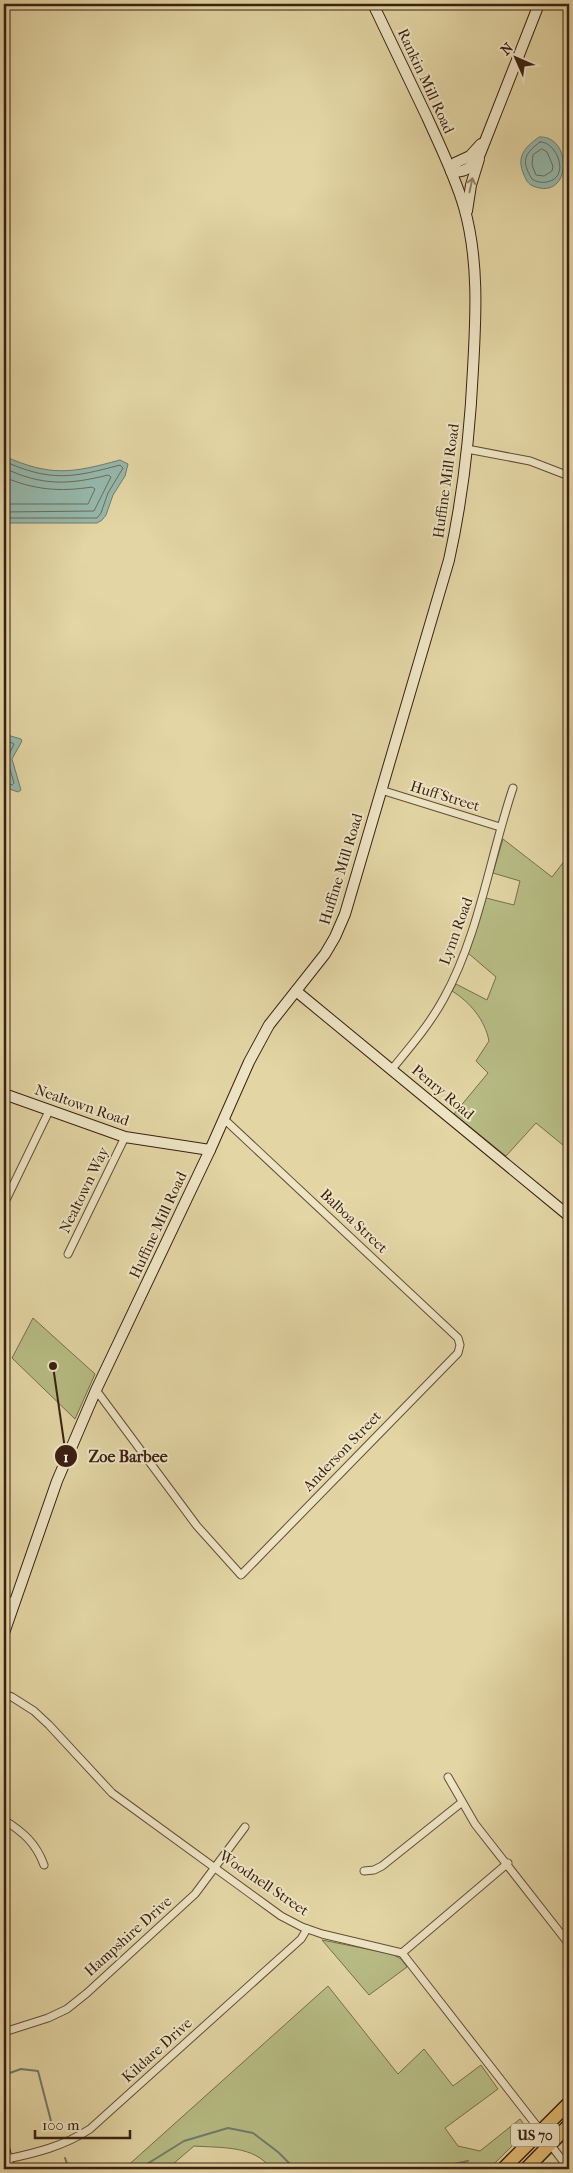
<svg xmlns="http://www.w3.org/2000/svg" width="573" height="2173" viewBox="0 0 573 2173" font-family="'IM FELL French Canon',serif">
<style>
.green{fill:#b7bc84;stroke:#786e4b}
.water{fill:#96b8ac;stroke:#717b6e}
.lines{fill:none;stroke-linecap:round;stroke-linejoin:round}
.shore{stroke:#686c5f;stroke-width:1}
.stream{stroke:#717b6e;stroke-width:2}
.street-casing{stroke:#644d36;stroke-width:9}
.secondary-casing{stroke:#3a2012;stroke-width:12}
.highway-casing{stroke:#3a2012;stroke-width:15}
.street{stroke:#ede4c4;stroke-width:7}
.secondary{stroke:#ede4c4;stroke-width:10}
.highway{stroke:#e2ba72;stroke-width:12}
.oneway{stroke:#94826b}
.labels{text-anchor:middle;stroke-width:4;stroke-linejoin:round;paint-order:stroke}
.shield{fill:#ede4c4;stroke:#705b47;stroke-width:1}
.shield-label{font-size:14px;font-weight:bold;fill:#3a2012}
.street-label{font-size:15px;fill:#3a2012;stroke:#ede4c4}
.leader{fill:none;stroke:#3a2012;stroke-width:2}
.callout-dot{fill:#3a2012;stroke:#ede4c4;stroke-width:2}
.mark-label{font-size:15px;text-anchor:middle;font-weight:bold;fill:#fff}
.callout-label{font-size:16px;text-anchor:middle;font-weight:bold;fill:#3a2012;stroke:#ede4c4;stroke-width:4;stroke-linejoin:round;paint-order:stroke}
</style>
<rect width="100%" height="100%" fill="#e3d5a4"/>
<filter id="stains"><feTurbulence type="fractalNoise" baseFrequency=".004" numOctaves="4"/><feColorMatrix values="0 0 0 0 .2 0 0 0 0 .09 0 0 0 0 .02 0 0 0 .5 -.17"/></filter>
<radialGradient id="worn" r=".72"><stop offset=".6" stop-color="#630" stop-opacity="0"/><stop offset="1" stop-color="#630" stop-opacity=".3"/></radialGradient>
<!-- green -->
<g class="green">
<path d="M503 839 552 877 569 855V1150L536 1123 506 1156 454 1114 488 1073 476 1061 489 1041C485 1020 470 1002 452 991L456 984 487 1000 496 977 468 953 486 898 514 905 520 881 493 873Z"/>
<path d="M33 1318 95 1374 75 1419 12 1358Z"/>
<path d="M322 1940 392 1954 401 1959 407 1967 369 1995Z"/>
<path d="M328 1986 398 2074 424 2049 453 2086 481 2065 498 2089 445 2128 458 2146 480 2151 520 2119 527 2128 526 2132 489 2169H271C255 2145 220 2148 194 2146L173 2164 163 2169H124Z"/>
</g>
<!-- water -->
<g class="water">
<path d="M539 137C573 135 572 202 533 186 528 184 526 180 524 175 516 157 524 148 539 137Z"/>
<path d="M4 456C51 477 72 473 120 460L128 464 125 476 113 495 106 515 102 520 97 523H4Z"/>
<path d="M4 734 21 739 22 741 12 759 21 790 18 792 4 787Z"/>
</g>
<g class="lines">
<!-- shore -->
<g class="shore">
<path d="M540 142C552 141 563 161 559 172 556 183 540 185 532 179 521 161 524 154 540 142Z"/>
<path d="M542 149 547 152 553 166 552 171 544 176 536 175 532 165 533 155Z"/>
<path d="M4 461C50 482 72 478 120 465L123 468 108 493 101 513 97 518H4"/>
<path d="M4 468C42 486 68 485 108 475L111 477 94 511 4 512"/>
<path d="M4 477C34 490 60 492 92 487L95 489 88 504H4"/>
<path d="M4 739 14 744 7 759 14 783 12 785 4 783"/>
</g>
<!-- stream -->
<g class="stream">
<path d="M4 2075 21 2069 38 2071 51 2121"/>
<path d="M65 2158 69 2169"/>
<path d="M139 2169 184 2141 228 2128 253 2133 278 2152 295 2169"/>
<path d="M430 2169 468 2161"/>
</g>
<!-- street casing -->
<g class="street-casing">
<g id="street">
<path d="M467 449 530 461 569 476"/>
<path d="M381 790 500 827"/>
<path d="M392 1069C411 1046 430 1024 444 998 479 935 490 856 513 788"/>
<path d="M4 1204 49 1111"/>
<path d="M68 1254 125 1137"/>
<path d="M96 1390 197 1526 241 1575 458 1353 460 1345 458 1338 224 1119"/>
<path d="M4 1599 13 1602"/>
<path d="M4 1694 12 1697 34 1711 49 1725 112 1793 281 1916 302 1927 322 1934 402 1953 540 2130"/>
<path d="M448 1777 475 1824 569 1944"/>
<path d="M4 1820C23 1832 36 1843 44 1865"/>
<path d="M364 1871 374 1870 382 1866 461 1803"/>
<path d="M402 1953 508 1863"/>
<path d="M4 2032 48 2018 67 2009 87 1993 195 1894 245 1827"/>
<path d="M550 2144 569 2169"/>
<path d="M7 2159C36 2153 64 2146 90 2129L301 1939 307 1929"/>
</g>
</g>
<!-- secondary casing -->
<g class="secondary-casing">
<g id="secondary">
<path d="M451 171C465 174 473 166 480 154L539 4"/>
<path d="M451 171 455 163 470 156 481 144"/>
<path d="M467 211 471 185 479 159"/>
<path d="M296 991 569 1216"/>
<path d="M4 1094 125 1137 210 1150"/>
<path d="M4 1633 57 1481 96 1390 210 1150 249 1062 269 1025 325 954 335 937 345 914 449 560C463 497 470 433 473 369 476 316 479 259 464 207 455 176 440 146 427 117 409 79 391 41 373 4"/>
<path d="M4 2148 9 2169"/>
</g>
</g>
<!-- highway casing -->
<g class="highway-casing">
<g id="highway">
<path d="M503 2169 569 2103"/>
<path d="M526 2169 569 2125"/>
</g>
</g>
<!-- street -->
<use href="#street" class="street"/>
<!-- secondary -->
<use href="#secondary" class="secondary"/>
<!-- highway -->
<use href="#highway" class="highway"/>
</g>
<!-- one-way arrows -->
<defs><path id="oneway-shaft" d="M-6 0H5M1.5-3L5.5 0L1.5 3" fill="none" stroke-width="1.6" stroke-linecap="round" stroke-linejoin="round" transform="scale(1.25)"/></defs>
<use class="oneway" href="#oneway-shaft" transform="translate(471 185) rotate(-78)"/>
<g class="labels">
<!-- shield labels -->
<rect class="shield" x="511" y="2123.5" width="48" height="23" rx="4"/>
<g class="shield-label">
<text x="535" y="2140">US 70</text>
</g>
<!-- street labels -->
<g class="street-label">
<text transform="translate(426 81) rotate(65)" y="5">Rankin Mill Road</text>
<text transform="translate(446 481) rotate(-82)" y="5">Huffine Mill Road</text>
<text transform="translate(445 796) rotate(17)" y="5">Huff Street</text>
<text transform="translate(341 869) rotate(-73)" y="5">Huffine Mill Road</text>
<text transform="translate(456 931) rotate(-70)" y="5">Lynn Road</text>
<text transform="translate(443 1092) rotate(40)" y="5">Penry Road</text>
<text transform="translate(82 1105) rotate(19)" y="5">Nealtown Road</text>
<text transform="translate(84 1190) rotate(-64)" y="5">Nealtown Way</text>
<text transform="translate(354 1221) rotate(43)" y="5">Balboa Street</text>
<text transform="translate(158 1225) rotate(-65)" y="5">Huffine Mill Road</text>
<text transform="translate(342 1451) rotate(-46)" y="5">Anderson Street</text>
<text transform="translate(264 1883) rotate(34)" y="5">Woodnell Street</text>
<text transform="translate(128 1936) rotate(-42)" y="5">Hampshire Drive</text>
<text transform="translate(157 2050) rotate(-42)" y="5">Kildare Drive</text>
</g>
</g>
<!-- callouts -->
<path class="leader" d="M53 1366L66 1456"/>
<g class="callout-dot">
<circle cx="53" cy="1366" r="5"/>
<circle cx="66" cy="1456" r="12"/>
</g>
<g class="mark-label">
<text x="66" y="1462">1</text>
</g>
<g class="callout-label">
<text x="128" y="1462">Zoe Barbee</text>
</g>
<!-- margin -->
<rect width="573" height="2173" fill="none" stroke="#e3d5a4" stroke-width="20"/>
<rect x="5" y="5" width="563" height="2163" fill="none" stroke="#3a2012" stroke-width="2.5"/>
<rect x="10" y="10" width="553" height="2153" fill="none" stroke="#3a2012"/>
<!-- north arrow -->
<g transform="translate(516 58) rotate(315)" stroke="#ede4c4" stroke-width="4" paint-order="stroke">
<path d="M0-4L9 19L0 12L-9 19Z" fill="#3a2012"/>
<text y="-8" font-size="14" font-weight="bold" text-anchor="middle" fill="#3a2012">N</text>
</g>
<!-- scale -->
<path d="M35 2130v8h95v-8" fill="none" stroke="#3a2012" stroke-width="2.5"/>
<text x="42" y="2130" font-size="15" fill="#3a2012" stroke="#ede4c4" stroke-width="4" paint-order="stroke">100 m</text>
<rect width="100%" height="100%" filter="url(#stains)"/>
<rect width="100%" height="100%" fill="url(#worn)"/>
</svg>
